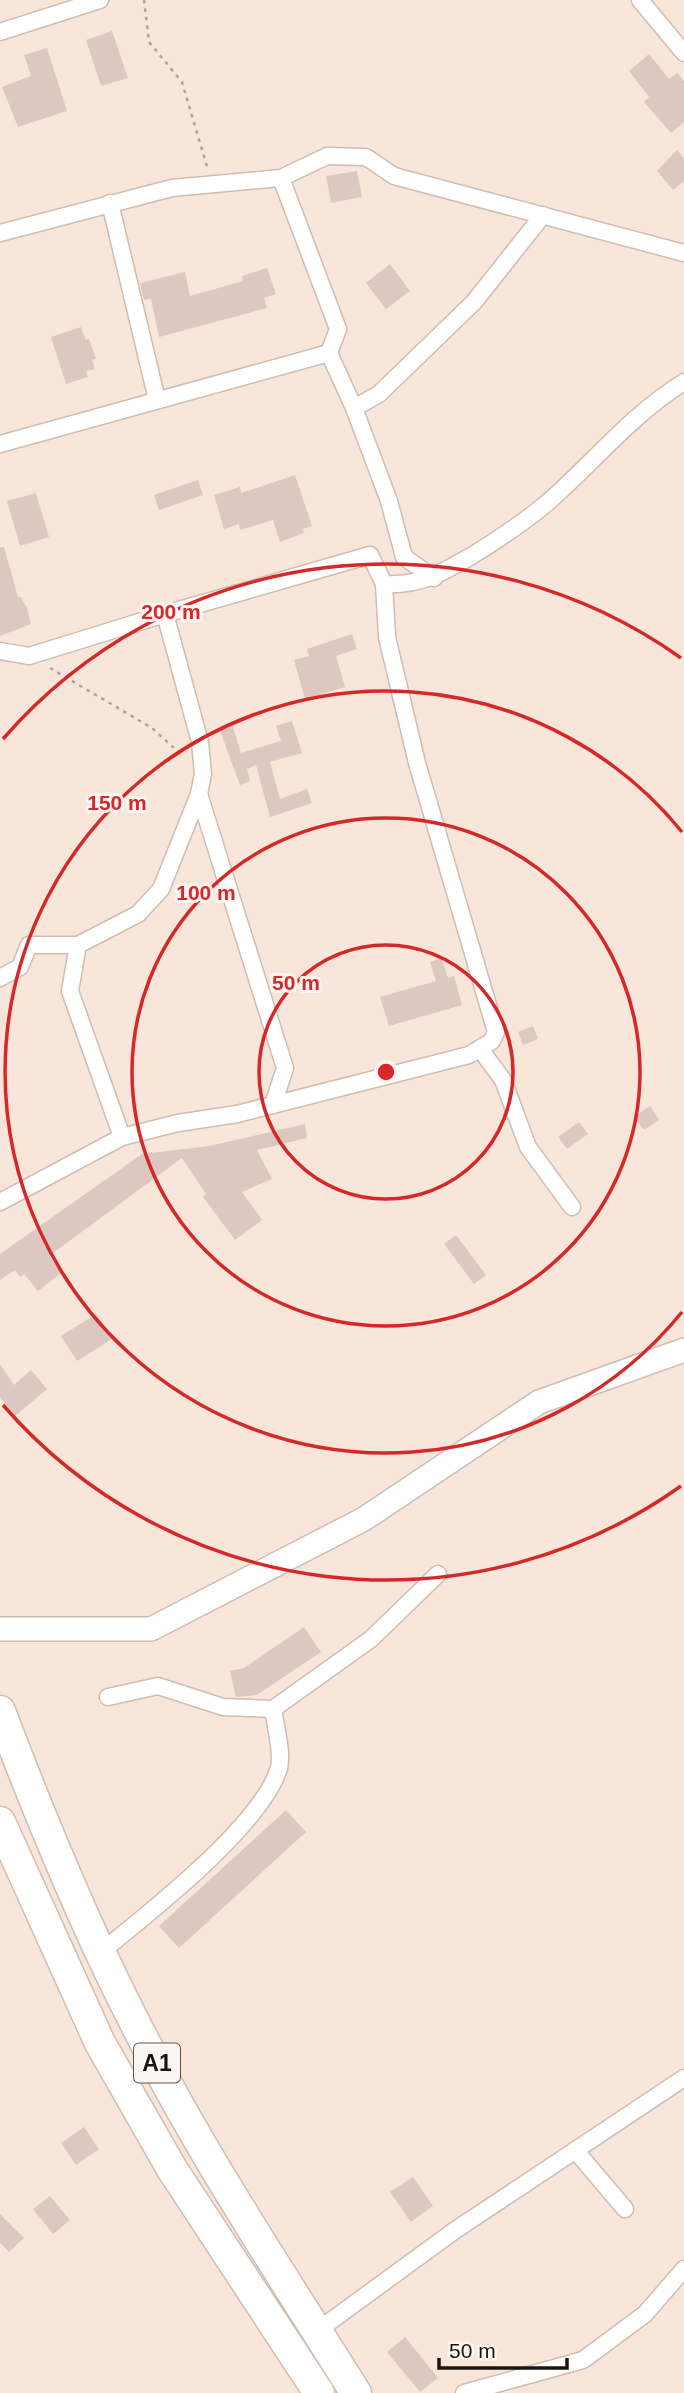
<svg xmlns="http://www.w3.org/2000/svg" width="684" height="2393" viewBox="0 0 684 2393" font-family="Arial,sans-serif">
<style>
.building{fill:#dcc8c1}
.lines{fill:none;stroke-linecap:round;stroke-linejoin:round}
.street-casing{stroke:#cfbdb2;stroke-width:19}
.secondary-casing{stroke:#cfbdb2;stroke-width:26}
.highway-casing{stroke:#cfbdb2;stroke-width:33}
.path{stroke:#b0a299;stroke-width:2.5;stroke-dasharray:3.5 5;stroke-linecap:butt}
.street{stroke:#fff;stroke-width:16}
.secondary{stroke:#fff;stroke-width:23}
.highway{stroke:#fff;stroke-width:30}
.ring{fill:none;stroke:#d62828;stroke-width:3.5}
.labels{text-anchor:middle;stroke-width:6;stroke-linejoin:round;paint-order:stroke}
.shield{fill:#fdf5f1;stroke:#5e5854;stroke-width:2}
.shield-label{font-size:23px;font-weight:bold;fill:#1a1410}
.centre{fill:#d62828;stroke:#fdf5f1;stroke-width:3.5}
.ring-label{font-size:21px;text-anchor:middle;font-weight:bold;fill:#d62828;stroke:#fdf5f1;stroke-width:6;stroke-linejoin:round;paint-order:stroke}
</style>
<rect width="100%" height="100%" fill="#f8e6da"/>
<!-- building -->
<g class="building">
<path d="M112 31 128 78 101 86 86 40Z"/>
<path d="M47 48 67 111 18 127 2 87 31 76 24 55Z"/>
<path d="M649 54 669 79 677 73 684 81V122L671 133 644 102 649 97 629 71Z"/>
<path d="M677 150 684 158V181L673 190 657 171Z"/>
<path d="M357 171 362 197 331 203 326 176Z"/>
<path d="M390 264 410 291 386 309 366 283Z"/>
<path d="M267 268 276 294 264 298 267 308 159 337 151 299 144 300 140 283 185 272 190 296 243 281 242 276Z"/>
<path d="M81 327 86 340 89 339 96 359 92 360 95 369 86 371 88 377 66 384 51 337Z"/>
<path d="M295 475 312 526 303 529 304 533 280 542 273 520 240 530 239 524 224 529 214 495 240 487 241 493Z"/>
<path d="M198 480 203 495 159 510 154 495Z"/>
<path d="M36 493 49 537 20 546 7 501Z"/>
<path d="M0 547H4L18 597H21L27 608 31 624 0 636Z"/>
<path d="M352 634 357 649 336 656 345 687 305 699 294 660 309 656 307 649Z"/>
<path d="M292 721 302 753 270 762 280 799 307 789 312 803 270 817 256 765 247 769 250 781 240 785 219 728 232 724 241 753 281 741 276 726Z"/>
<path d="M442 958 448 978 454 976 462 1005 389 1026 380 997 436 981 430 962Z"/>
<path d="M533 1026 538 1039 523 1045 518 1032Z"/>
<path d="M650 1106 659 1120 644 1130 634 1117Z"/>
<path d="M579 1122 588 1134 567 1149 558 1137Z"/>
<path d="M305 1124 307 1138 257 1150 272 1179 242 1192 262 1220 235 1240 203 1197 206 1194 182 1158 49 1256 61 1273 38 1291 24 1274 20 1277 15 1270 0 1280V1254L142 1154 209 1146Z"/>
<path d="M456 1235 486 1275 474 1284 444 1244Z"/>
<path d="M96 1314 112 1339 77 1361 61 1336Z"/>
<path d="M0 1364 14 1385 31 1370 47 1389 15 1416 0 1397Z"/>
<path d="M304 1627 321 1652 257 1695 236 1697 230 1671 244 1668Z"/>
<path d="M286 1810 306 1832 179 1948 159 1926Z"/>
<path d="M84 2127 99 2149 76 2165 61 2143Z"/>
<path d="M413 2177 433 2206 411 2222 390 2192Z"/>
<path d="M50 2196 70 2220 53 2234 33 2209Z"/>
<path d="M0 2214 24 2238 9 2252 0 2243Z"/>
<path d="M405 2337 438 2378 420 2392 387 2352Z"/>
</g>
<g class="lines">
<!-- street casing -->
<g class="street-casing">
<g id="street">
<path d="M640 0 684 53"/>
<path d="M0 32 100 0"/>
<path d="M281 178 338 329 329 353"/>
<path d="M110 203 157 400"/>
<path d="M0 233 172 188 281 178 327 156 366 157 394 176 684 253"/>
<path d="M354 408 389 501 404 557 434 578"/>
<path d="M0 444 329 353 354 408 379 394 474 302 543 215"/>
<path d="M0 651 29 656 165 614"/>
<path d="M199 794 285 1068 273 1105"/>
<path d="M78 945 70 991 122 1137"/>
<path d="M0 978 20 967 29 945H78L138 914 161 889 199 794 203 774 200 742 165 614 370 555 384 584C420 586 442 573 473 555 499 539 524 522 547 503 593 463 632 414 684 382"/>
<path d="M480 1049 503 1080 528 1147 572 1207"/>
<path d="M0 1202 122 1137 178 1123 237 1114 469 1055 492 1041 496 1032 417 763 387 637 384 584"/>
<path d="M108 1697 158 1686 223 1707 273 1709 371 1639 438 1574"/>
<path d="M101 1952C149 1913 262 1825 279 1768 283 1752 275 1725 273 1709"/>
<path d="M575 2150 625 2209"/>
<path d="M317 2331 454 2231 684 2078"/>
<path d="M464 2393 583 2360 645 2314 684 2269"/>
</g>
</g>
<!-- secondary casing -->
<g class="secondary-casing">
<path id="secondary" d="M0 1629H151L364 1519 539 1402 684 1350"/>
</g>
<!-- highway casing -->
<g class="highway-casing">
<g id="highway">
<path d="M0 1711C40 1817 83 1922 135 2023 199 2151 280 2272 356 2393"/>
<path d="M0 1822 100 2043 172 2169 319 2393"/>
</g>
</g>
<!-- path -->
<g class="path">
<path d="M144 0 149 42 182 82 208 170"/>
<path d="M50 668 152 728 184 757"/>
</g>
<!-- street -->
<use href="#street" class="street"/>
<!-- secondary -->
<use href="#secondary" class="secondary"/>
<!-- highway -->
<use href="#highway" class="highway"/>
</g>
<!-- distance rings -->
<g class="ring">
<circle cx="386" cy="1072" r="127"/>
<circle cx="386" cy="1072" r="254"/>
<path d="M682 1312A381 381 0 1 1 682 832"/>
<path d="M681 1486A508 508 0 0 1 3 1405M3 739A508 508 0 0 1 681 658"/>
</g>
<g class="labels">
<!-- shield labels -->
<rect class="shield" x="134" y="2043.5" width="46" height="39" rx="5"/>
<g class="shield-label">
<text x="157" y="2071">A1</text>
</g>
</g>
<circle cx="386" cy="1072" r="10" class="centre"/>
<g class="ring-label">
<text x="171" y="619">200 m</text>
<text x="117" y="810">150 m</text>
<text x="206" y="900">100 m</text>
<text x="296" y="990">50 m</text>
</g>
<!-- scale -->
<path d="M439 2358v10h128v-10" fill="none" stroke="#1a1410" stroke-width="3.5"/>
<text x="449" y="2358" font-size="21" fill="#1a1410" stroke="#fdf5f1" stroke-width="5" paint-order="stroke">50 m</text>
</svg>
